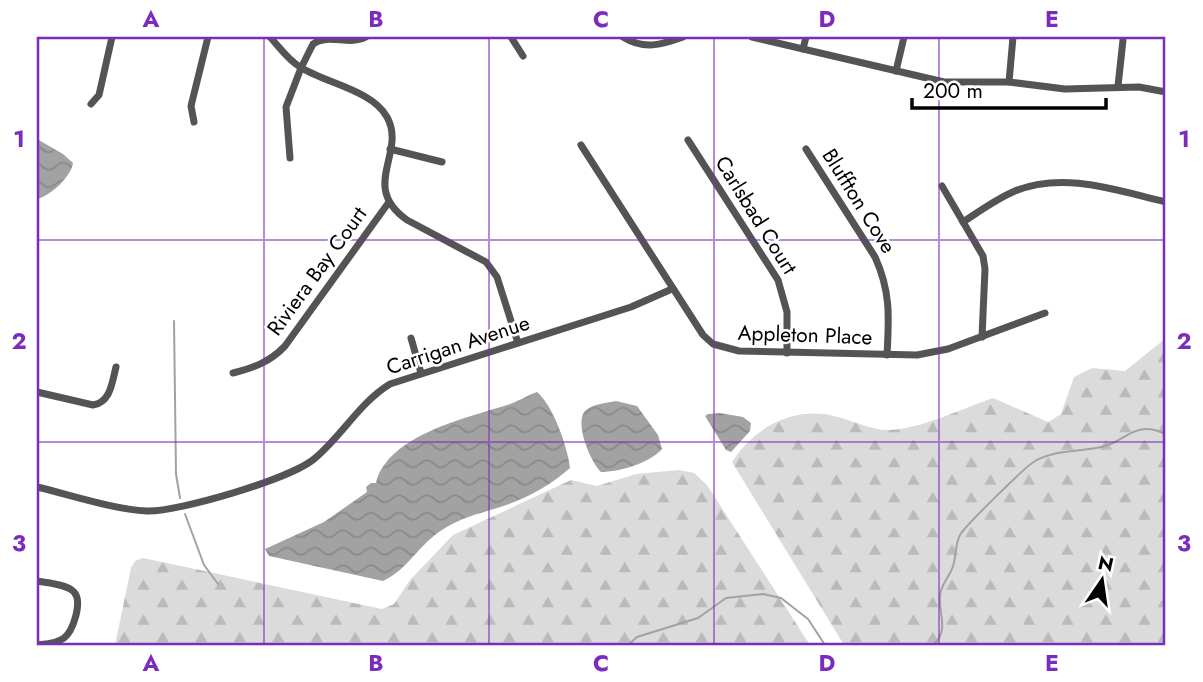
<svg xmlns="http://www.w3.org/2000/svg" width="1203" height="682" viewBox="0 0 1203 682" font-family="Jost,sans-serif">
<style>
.forest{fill:url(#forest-firs)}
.water{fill:url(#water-waves)}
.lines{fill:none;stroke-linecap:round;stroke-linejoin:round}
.stream{stroke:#a2a2a2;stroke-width:2}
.minor{stroke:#545454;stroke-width:7}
.grid{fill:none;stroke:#7b2cbf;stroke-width:2;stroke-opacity:0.55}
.labels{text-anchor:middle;stroke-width:5;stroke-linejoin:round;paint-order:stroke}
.street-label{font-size:21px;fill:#000;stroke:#fff}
.neatline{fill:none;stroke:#7b2cbf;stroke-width:2.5}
.grid-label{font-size:23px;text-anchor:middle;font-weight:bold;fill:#7b2cbf}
</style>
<defs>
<pattern id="forest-firs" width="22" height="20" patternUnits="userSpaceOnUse" patternTransform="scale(1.75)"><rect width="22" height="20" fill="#dbdbdb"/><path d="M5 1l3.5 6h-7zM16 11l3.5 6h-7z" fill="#bababa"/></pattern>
<pattern id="water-waves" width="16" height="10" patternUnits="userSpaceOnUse" patternTransform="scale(1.75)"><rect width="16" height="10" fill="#a2a2a2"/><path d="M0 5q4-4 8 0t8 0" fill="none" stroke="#8a8a8a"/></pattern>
</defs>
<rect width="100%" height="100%" fill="#fff"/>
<!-- forest -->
<g class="forest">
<path d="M1166 338V645H844L732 462C755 426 796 405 838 417 854 421 874 431 890 430 920 429 964 408 993 398L1048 422 1061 414 1074 377 1092 368 1125 371Z"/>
<path d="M679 470 694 473 707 485 810 645H115L131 568 135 561 143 558 382 609 394 604 410 580 453 535 571 480 597 486 636 474Z"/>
</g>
<!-- water -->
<g class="water">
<path d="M37 139 63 154 73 163C71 177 50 196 37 199Z"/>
<path d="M537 392C553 405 568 448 570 468 552 484 531 496 509 504 481 514 460 516 435 535 416 550 405 571 383 581L269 556 265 549 324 522 367 492 366 487 371 483H376C388 435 466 418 507 405 517 402 526 396 537 392Z"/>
<path d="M616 401 637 406 658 435 662 449C650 463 619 472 601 472 591 463 574 423 585 411 592 404 606 403 616 401Z"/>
<path d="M720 413 743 417 751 423 750 431 731 452 726 450 705 416 708 414Z"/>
</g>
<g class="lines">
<!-- stream -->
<g class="stream">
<path d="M174 321 176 474 180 498"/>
<path d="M185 514 204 565 218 584"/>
<path d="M628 645 637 637 698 618 726 598 763 594 781 598 808 619 825 645"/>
<path d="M933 645C950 630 938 613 940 595 941 586 947 579 951 571 957 561 954 546 960 535 964 527 1026 466 1035 461 1061 446 1091 455 1117 441 1126 436 1135 429 1146 429 1153 429 1160 431 1166 435"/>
</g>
<!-- minor -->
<g class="minor">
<path d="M270 37C280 48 288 60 300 67 325 83 372 90 387 117 407 153 359 186 407 220L486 262 497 277 518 343"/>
<path d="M511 37 523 56"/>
<path d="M623 37C644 50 661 45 683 37"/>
<path d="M752 37 944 82H1009L1065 89 1139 87 1166 92"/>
<path d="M803 49 806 37"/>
<path d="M896 71 904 37"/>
<path d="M1009 82 1013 37"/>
<path d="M1118 86 1123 40"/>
<path d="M91 104 99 95 112 37"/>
<path d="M194 122 191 106 208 37"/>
<path d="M688 140 778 280 787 312V353"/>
<path d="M581 145 703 335 713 344 739 351 917 355 948 349 1045 313"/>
<path d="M390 149 442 162"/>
<path d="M806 149 875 257C891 292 889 318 887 355"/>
<path d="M290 158 286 107 301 68 313 44C328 33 349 46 366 37"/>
<path d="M942 186 983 256 985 269 982 337"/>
<path d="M963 222C980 211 996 199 1015 191 1064 171 1118 191 1166 202"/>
<path d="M411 338 421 373"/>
<path d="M233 373C253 368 270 362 285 346L389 202"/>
<path d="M37 392 93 405C111 402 112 382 116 367"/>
<path d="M37 487C71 495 112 509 147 511 178 512 290 479 314 459 342 436 359 403 390 384L631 307 672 289"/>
<path d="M37 581C47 583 67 584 74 592 83 602 73 631 64 638 56 644 46 644 37 645"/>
</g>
</g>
<!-- grid -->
<path class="grid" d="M264 37V645M489 37V645M714 37V645M939 37V645M37 240H1166M37 442H1166"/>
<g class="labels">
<!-- street labels -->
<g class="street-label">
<text transform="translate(859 201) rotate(58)" y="7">Bluffton Cove</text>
<text transform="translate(756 215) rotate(58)" y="7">Carlsbad Court</text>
<text transform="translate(317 271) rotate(-54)" y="7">Riviera Bay Court</text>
<text transform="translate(805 335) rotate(2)" y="7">Appleton Place</text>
<text transform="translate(458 345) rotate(-18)" y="7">Carrigan Avenue</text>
</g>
</g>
<!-- border -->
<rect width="1203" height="682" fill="none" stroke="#ffffff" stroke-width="77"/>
<!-- north arrow -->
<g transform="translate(1102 580) rotate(13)" stroke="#ffffff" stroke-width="5" paint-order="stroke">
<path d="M0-5L12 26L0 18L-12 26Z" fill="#000000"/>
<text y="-10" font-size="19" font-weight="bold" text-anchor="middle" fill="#000000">N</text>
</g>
<!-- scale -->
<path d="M912 98v10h194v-10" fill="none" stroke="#000000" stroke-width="3.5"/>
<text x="923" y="98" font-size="21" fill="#000000" stroke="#ffffff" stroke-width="5" paint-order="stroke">200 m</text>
<rect x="38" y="38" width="1126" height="606" class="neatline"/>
<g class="grid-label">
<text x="151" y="27">A</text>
<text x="376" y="27">B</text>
<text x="601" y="27">C</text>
<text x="827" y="27">D</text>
<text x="1052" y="27">E</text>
<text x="19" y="147">1</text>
<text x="1184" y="147">1</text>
<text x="19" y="349">2</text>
<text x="1184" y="349">2</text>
<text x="19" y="551">3</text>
<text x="1184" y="551">3</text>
<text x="151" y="671">A</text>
<text x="376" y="671">B</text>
<text x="601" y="671">C</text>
<text x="827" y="671">D</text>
<text x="1052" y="671">E</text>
</g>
</svg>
